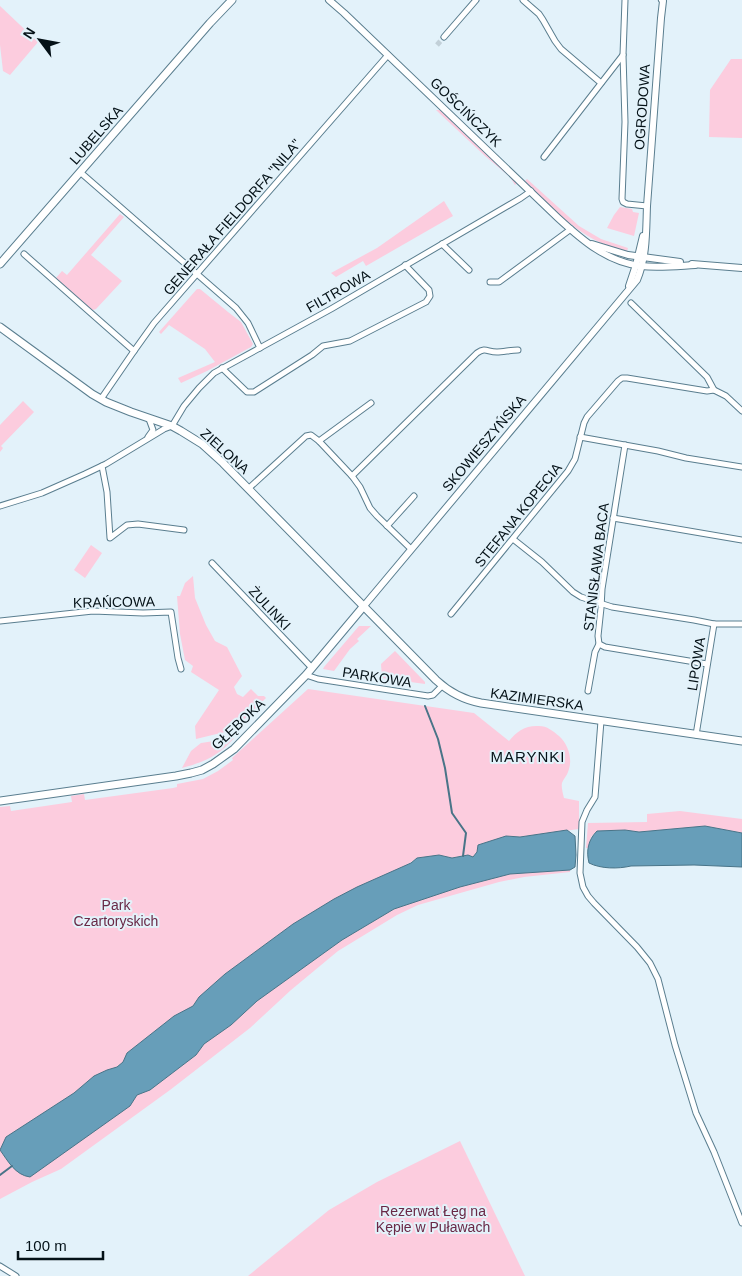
<svg xmlns="http://www.w3.org/2000/svg" width="742" height="1276" viewBox="0 0 742 1276" font-family="Arial,sans-serif">
<style>
.green{fill:#fcccde}
.water{fill:#679eb9;stroke:#497488}
.lines{fill:none;stroke-linecap:round;stroke-linejoin:round}
.stream{stroke:#497488;stroke-width:2}
.minor-tunnel{stroke:#c2d0d8;stroke-width:5;stroke-dasharray:5 2.5;stroke-linecap:butt}
.minor-casing{stroke:#5a7e8f;stroke-width:7}
.tertiary-casing{stroke:#5a7e8f;stroke-width:8}
.secondary-casing{stroke:#5a7e8f;stroke-width:9}
.minor{stroke:#fff;stroke-width:5}
.tertiary{stroke:#fff;stroke-width:6}
.secondary{stroke:#fff;stroke-width:7}
.labels{text-anchor:middle;stroke-width:4;stroke-linejoin:round;paint-order:stroke}
.street-label{font-size:14px;fill:#041117;stroke:#e3f2fa}
.park-label{font-size:14px;fill:#692846;stroke:#e3f2fa}
.neighbourhood-label{font-size:15px;letter-spacing:1px;fill:#041117;stroke:#e3f2fa}
</style>
<rect width="100%" height="100%" fill="#e3f2fa"/>
<!-- green -->
<g class="green">
<path d="M0 6 38 42 10 75 3 71 0 45Z"/>
<path d="M731 59H742V138L709 137 710 90Z"/>
<path d="M436 110H442L517 183 515 185 510 177 485 156Z"/>
<path d="M527 179 579 226 601 239 628 248 627 251C617 248 607 246 597 241 569 227 547 202 525 181Z"/>
<path d="M444 201 453 216 366 266 363 261 336 277 331 273 377 248Z"/>
<path d="M620 207 632 209 633 212 639 213 634 236 607 228 614 215Z"/>
<path d="M120 214 124 217 91 255 122 281 96 309 93 310 90 309 56 278 62 271 67 275Z"/>
<path d="M197 289H200L228 312 241 322 253 344 251 347 207 371 181 383 178 378 215 362 205 349 169 325 161 334 159 332Z"/>
<path d="M23 401 34 412 1 446 3 448 0 452V425Z"/>
<path d="M91 545 102 553 85 578 74 570Z"/>
<path d="M193 576 195 598 206 625 215 641 227 647 242 676 234 687 237 694 243 697 251 689 258 696H264L266 698 233 730 196 739 195 726 219 690 191 672 193 666 185 660 180 634 177 596H180L185 583Z"/>
<path d="M359 626H371L357 639 359 641 350 649 334 671 323 669 324 667Z"/>
<path d="M395 651 425 682V684L382 678 381 664Z"/>
<path d="M308 689 474 713 509 741C517 731 526 725 539 726 547 726 553 731 559 736 569 745 573 760 568 772 567 776 563 779 562 783 561 787 563 794 564 798L579 801V829L520 837 506 836 477 852 473 857 468 855 452 858 439 855 417 858 203 1007 127 1053 123 1062 117 1067 4 1155 12 1168 137 1095 150 1090 196 1055 204 1044 231 1025 257 1001 342 940 394 909 460 887 510 874 570 870V872L524 877 499 882 418 905 397 915 338 951 291 990 250 1028 170 1090 61 1169 32 1182 0 1199V807L10 806 11 811 72 802 71 796 84 794 85 800 173 788 177 787V784L203 779 218 771 233 760 232 758Z"/>
<path d="M234 738C219 756 204 762 182 768L191 751 201 743Z"/>
<path d="M680 811 742 819V833L705 826 639 832 625 830 597 831 591 837 588 848H586L588 823 647 822V814Z"/>
<path d="M460 1141 525 1276H248L329 1210 377 1182Z"/>
</g>
<!-- water -->
<g class="water">
<path d="M705 826 742 833V867L694 865 631 866C618 869 601 869 589 863 586 851 588 840 597 831L625 830 639 832Z"/>
<path d="M567 830 575 836 576 855 575 867 570 870 510 874 460 887 394 909 342 940 257 1001 231 1025 204 1044 196 1055 150 1090 137 1095 130 1106 30 1177C15 1175 8 1161 0 1150L6 1137 74 1093 94 1076 107 1070 117 1067 123 1062 127 1053 174 1016 193 1006 199 997 225 974 293 924 334 899 357 887 411 863 417 858 439 855 452 858 468 855 473 857 477 852 478 845 506 836 520 837Z"/>
</g>
<g class="lines">
<!-- stream -->
<g class="stream">
<path d="M425 706 438 739 445 768 452 813 466 833 463 856"/>
<path d="M0 1175 12 1166"/>
</g>
<!-- minor-tunnel -->
<path class="minor-tunnel" d="M437 45 444 37"/>
<!-- minor casing -->
<g class="minor-casing">
<g id="minor">
<path d="M523 0 539 14 543 20 555 41 561 49 601 83"/>
<path d="M625 0 623 55 625 122 622 199 623 202 627 204 647 206"/>
<path d="M444 37 476 0"/>
<path d="M544 157 623 55"/>
<path d="M80 172 236 308 248 323 260 348"/>
<path d="M442 244 469 270"/>
<path d="M24 254 134 351"/>
<path d="M490 282H499L571 229"/>
<path d="M631 303 707 377 714 390 726 396 742 411"/>
<path d="M222 368 247 392H254L312 355 323 346 350 341 426 302 430 296 429 290 405 265"/>
<path d="M101 399 134 351 154 323 388 55"/>
<path d="M148 437 153 430 149 419"/>
<path d="M580 437 658 451 686 458 742 467"/>
<path d="M319 441 371 403"/>
<path d="M102 466 107 492 110 538 127 525 138 524 184 530"/>
<path d="M352 476 477 353C486 347 487 352 497 352 503 352 511 350 518 350"/>
<path d="M248 489 306 436 311 435 319 441 352 476 360 487 370 508 377 516 411 549"/>
<path d="M0 506 42 493 85 474 106 464 164 429 172 426 184 406 199 388 214 373 331 309 521 198 531 191"/>
<path d="M613 518 742 540"/>
<path d="M387 526 414 496"/>
<path d="M513 539 542 562 573 592 581 597 612 607 694 620 714 624"/>
<path d="M212 563 312 668"/>
<path d="M451 614 568 471 575 459 584 423 587 417 618 381 622 378H627L707 391 714 390"/>
<path d="M0 621 93 611 143 613 171 612 178 658 181 669"/>
<path d="M599 644 605 647 707 664"/>
<path d="M306 675 318 679 428 696 433 695 442 686"/>
<path d="M588 691 595 652 599 644 598 636 601 608 602 589 625 445"/>
<path d="M601 721 595 797 587 810 582 822 580 873 583 887 588 896 594 903 637 947 650 963 658 979 675 1045 696 1113 714 1152 742 1223"/>
<path d="M696 735 714 624H742"/>
<path d="M0 1266 16 1276"/>
</g>
</g>
<!-- tertiary casing -->
<g class="tertiary-casing">
<g id="tertiary">
<path d="M329 0 344 13 558 218C582 240 607 262 641 266 658 268 677 266 695 265"/>
<path d="M592 244 628 255 680 262"/>
<path d="M692 264 742 268"/>
<path d="M629 286 636 265 643 236"/>
<path d="M363 607 637 280C647 256 646 232 647 206L661 18 663 1 662 0"/>
</g>
</g>
<!-- secondary casing -->
<g class="secondary-casing">
<g id="secondary">
<path d="M0 264 210 23 232 0"/>
<path d="M0 327 92 394 106 402 131 412 172 426 181 431 202 444 223 463 436 680C449 692 464 700 481 703L742 741"/>
<path d="M0 801 176 776 191 773 202 770 213 764 234 749 306 675 363 607"/>
</g>
</g>
<!-- minor -->
<use href="#minor" class="minor"/>
<!-- tertiary -->
<use href="#tertiary" class="tertiary"/>
<!-- secondary -->
<use href="#secondary" class="secondary"/>
</g>
<g class="labels">
<!-- street labels -->
<g class="street-label">
<text transform="translate(642 107) rotate(-86)" y="5">OGRODOWA</text>
<text transform="translate(466 112) rotate(44)" y="5">GOŚCIŃCZYK</text>
<text transform="translate(96 135) rotate(-49)" y="5">LUBELSKA</text>
<text transform="translate(232 217) rotate(-49)" y="5">GENERAŁA FIELDORFA "NILA"</text>
<text transform="translate(338 291) rotate(-30)" y="5">FILTROWA</text>
<text transform="translate(484 443) rotate(-50)" y="5">SKOWIESZYŃSKA</text>
<text transform="translate(225 451) rotate(42)" y="5">ZIELONA</text>
<text transform="translate(518 515) rotate(-51)" y="5">STEFANA KOPECIA</text>
<text transform="translate(596 567) rotate(-83)" y="5">STANISŁAWA BACA</text>
<text transform="translate(114 602) rotate(-1)" y="5">KRAŃCOWA</text>
<text transform="translate(270 608) rotate(47)" y="5">ŻULINKI</text>
<text transform="translate(696 664) rotate(-81)" y="5">LIPOWA</text>
<text transform="translate(377 677) rotate(9)" y="5">PARKOWA</text>
<text transform="translate(537 699) rotate(8)" y="5">KAZIMIERSKA</text>
<text transform="translate(238 724) rotate(-43)" y="5">GŁĘBOKA</text>
</g>
<!-- park labels -->
<g class="park-label">
<text x="116" y="910">Park<tspan x="116" dy="16">Czartoryskich</tspan></text>
<text x="433" y="1216">Rezerwat Łęg na<tspan x="433" dy="16">Kępie w Puławach</tspan></text>
</g>
<!-- neighbourhood labels -->
<g class="neighbourhood-label">
<text x="528" y="762">MARYNKI</text>
</g>
</g>
<!-- north arrow -->
<g transform="translate(40 40) rotate(302)" stroke="#e3f2fa" stroke-width="4" paint-order="stroke">
<path d="M0-4L9 19L0 12L-9 19Z" fill="#041117"/>
<text y="-8" font-size="14" font-weight="bold" text-anchor="middle" fill="#041117">N</text>
</g>
<!-- scale -->
<path d="M18 1251v8h85v-8" fill="none" stroke="#041117" stroke-width="2.5"/>
<text x="25" y="1251" font-size="15" fill="#041117" stroke="#e3f2fa" stroke-width="4" paint-order="stroke">100 m</text>
</svg>
